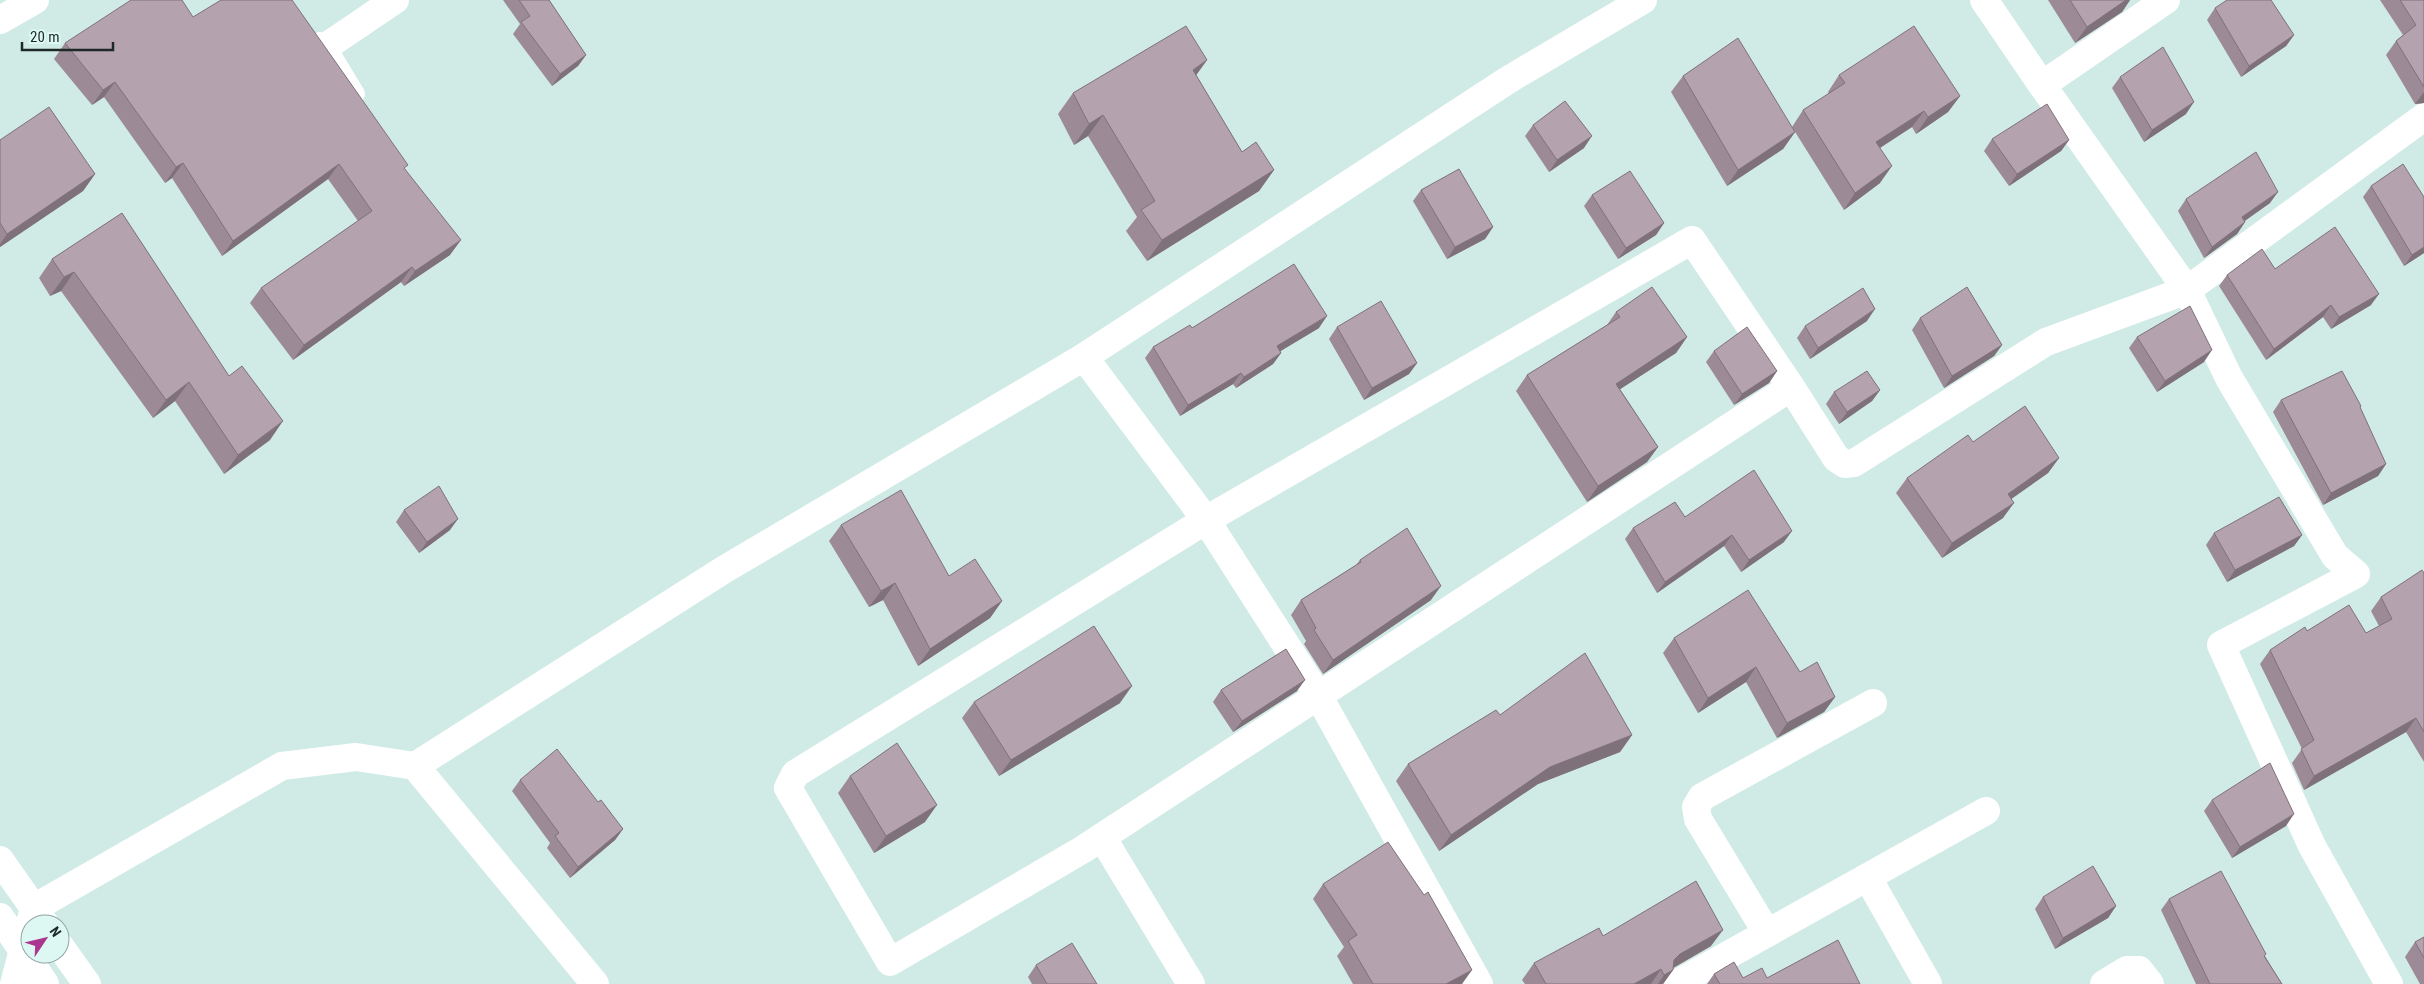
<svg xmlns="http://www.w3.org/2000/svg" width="2424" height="984" viewBox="0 0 2424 984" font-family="'Roboto Condensed',sans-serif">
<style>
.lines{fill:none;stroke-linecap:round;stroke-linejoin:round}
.service{stroke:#fff;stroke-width:18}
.minor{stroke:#fff;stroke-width:28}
.secondary{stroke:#fff;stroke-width:28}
.wall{fill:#9c8b96}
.shaded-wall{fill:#7f717a}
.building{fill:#b5a2af;stroke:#7f717a}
</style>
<rect width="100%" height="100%" fill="#d0ebe5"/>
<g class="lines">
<!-- service -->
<path class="service" d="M320 41 327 46 356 94"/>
<!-- minor -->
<g class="minor">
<path d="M1984 0 2042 85"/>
<path d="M2166 0 2042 85 2187 290 2229 378 2335 556 2356 574 2221 645 2312 846 2389 984"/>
<path d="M0 20 35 0"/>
<path d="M327 46 395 0"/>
<path d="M1084 357 1206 520 1318 695 1479 984"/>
<path d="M1791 387 1692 240 1206 520 795 774 788 788 890 962 1082 850 1791 387 1836 458 1845 464 1854 463 2046 342 2187 290 2424 117"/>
<path d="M1102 837 1191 984"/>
<path d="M1868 878 1928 984"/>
<path d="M1767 933 1698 819 1696 807 1702 797 1873 703"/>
<path d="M14 984 34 908 282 766 356 757 415 766"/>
<path d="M595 984 415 766 725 569 1084 357 1508 80 1643 0"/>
<path d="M1676 984 1986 811"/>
<path d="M2104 984 2127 970H2139L2150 984"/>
</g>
<!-- secondary -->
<g class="secondary">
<path d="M0 860 45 924"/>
<path d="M0 917 45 984"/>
<path d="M60 946 87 984"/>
</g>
</g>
<!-- wall -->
<g class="wall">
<path d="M503 0H549L586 55 578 66 552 86 513 34 520 24Z"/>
<path d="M2048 0H2130L2122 12 2075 43Z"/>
<path d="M2380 0H2424V103L2415 104 2386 55 2396 41 2403 35Z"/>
<path d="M2215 8 2294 35 2286 46 2241 77 2207 20Z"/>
<path d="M193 17 405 169 450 255 404 286 401 282 293 360 250 303 261 288 358 221 328 179 222 256 172 178 165 183 104 97 92 105 54 59 65 43Z"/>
<path d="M1207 60 1196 75 1242 152 1274 170 1259 191 1147 261 1126 231 1137 217 1088 136 1074 145 1058 114 1073 93Z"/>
<path d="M1839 75 1960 96 1948 112 1916 134 1912 127 1880 148V183L1844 210 1792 127 1803 110 1829 94 1828 92Z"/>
<path d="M1683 76 1795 132 1783 149 1727 186 1671 92Z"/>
<path d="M2120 77 2186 114 2144 142 2112 88Z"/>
<path d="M1533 125 1584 148 1549 172 1525 136Z"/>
<path d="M1992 139 2069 140 2061 151 2009 186 1984 151Z"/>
<path d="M0 140 95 174 83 191 0 247Z"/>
<path d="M2371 186 2424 253 2404 266 2363 197Z"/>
<path d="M1421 190 1493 227 1485 239 1447 259 1413 201Z"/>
<path d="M1592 195 1664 223 1656 235 1618 259 1584 206Z"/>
<path d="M2186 199 2270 203 2245 221V222L2237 234 2204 258 2178 211Z"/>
<path d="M122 213 270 440 224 474 175 401 153 418 61 291 50 296 39 278 52 259Z"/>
<path d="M2275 269 2371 305 2331 329 2323 317 2266 360 2219 286 2227 275Z"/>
<path d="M1616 312 1687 337 1676 353 1620 389 1658 447 1647 462 1587 502 1516 391 1527 375 1607 325Z"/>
<path d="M1920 318 2002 345 1994 356 1944 388 1912 330Z"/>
<path d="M1867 321 1810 359 1797 338 1805 326Z"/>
<path d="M1337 327 1417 363 1409 374 1364 400 1329 339Z"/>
<path d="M1192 328H1319L1280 351 1281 353 1273 364 1236 388 1233 384 1180 416 1145 358 1153 347Z"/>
<path d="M2137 337 2204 362 2157 392 2129 348Z"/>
<path d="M1714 351 1777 371 1769 383 1734 405 1706 362Z"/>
<path d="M1880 390 1872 401 1839 424 1826 404 1834 392Z"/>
<path d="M2281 400 2361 406 2360 408 2386 464 2378 476 2323 505 2273 412Z"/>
<path d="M1973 442 2059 458 2048 473 2011 499 2003 518 1942 558 1896 493 1907 478Z"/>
<path d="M404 510 450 530 419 553 396 522Z"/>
<path d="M1685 517 1784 542 1741 572 1724 546 1657 593 1625 539 1633 528Z"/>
<path d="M841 525 1002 601 990 618 918 666 883 600 869 607 829 541Z"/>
<path d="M2214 533 2302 535 2294 546 2227 582 2206 545Z"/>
<path d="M1360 560 1431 600 1323 674 1304 644 1306 641 1291 615 1301 600 1356 565Z"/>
<path d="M2424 573V762L2406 732 2304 790 2292 763 2302 749 2260 664 2270 650 2307 631 2366 633 2379 626 2371 611 2381 597Z"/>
<path d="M1674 638 1800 672 1835 697 1824 712 1777 738 1746 682 1698 713 1663 653Z"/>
<path d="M1221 690 1297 691 1233 732 1213 702Z"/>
<path d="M974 702 1120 703 999 776 962 718Z"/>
<path d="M1500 715 1632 735 1620 752 1538 784 1439 851 1396 781 1408 764Z"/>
<path d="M850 776 925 822 874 853 838 793Z"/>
<path d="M520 780 598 802 623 829 615 840 570 878 547 848 550 843 512 791Z"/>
<path d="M2212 800 2286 826 2232 858 2204 811Z"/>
<path d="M1323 884 1462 984H1353L1337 956 1344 947 1313 899Z"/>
<path d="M2043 897 2116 906 2108 918 2055 949 2035 909Z"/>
<path d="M2169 899 2265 956 2282 984H2196L2161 910Z"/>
<path d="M1603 936 1711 946 1673 968V970L1663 984H1525L1522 980 1534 963Z"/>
<path d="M2424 937V984H2420L2405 957 2415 942Z"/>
<path d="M1036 965 1097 984H1032L1028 977Z"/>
<path d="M1714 974 1743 978H1767L1860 984H1707Z"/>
</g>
<!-- shaded-wall -->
<g class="shaded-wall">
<path d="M2126 0H2130L2122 12 2075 43 2087 27Z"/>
<path d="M2294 35 2286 46 2241 77 2249 66Z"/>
<path d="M586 55 578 66 552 86 560 74Z"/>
<path d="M1207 60 1192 81 1193 70Z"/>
<path d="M115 82 104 97 92 105 103 90Z"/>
<path d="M2424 92V103L2415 104Z"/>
<path d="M1960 96 1948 112 1916 134 1928 117Z"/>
<path d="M2194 102 2186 114 2144 142 2152 130Z"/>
<path d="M1924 111 1912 127 1864 158 1876 142Z"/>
<path d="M1103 115 1088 136 1074 145 1089 124Z"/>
<path d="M1795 132 1783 149 1727 186 1738 170Z"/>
<path d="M1592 136 1584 148 1549 172 1557 160Z"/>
<path d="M2069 140 2061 151 2009 186 2017 174Z"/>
<path d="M183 163 172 178 165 183 176 167Z"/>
<path d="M339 164 328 179 222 256 233 241Z"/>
<path d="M1892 166 1880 183 1844 210 1855 193Z"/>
<path d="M1274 170 1259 191 1147 261 1162 240Z"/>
<path d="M95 174 83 191 0 247V244L7 234Z"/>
<path d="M2278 192 2270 203 2234 228 2242 217Z"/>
<path d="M2245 222 2237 234 2204 258 2212 247Z"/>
<path d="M1664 223 1656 235 1618 259 1626 248Z"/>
<path d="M1493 227 1485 239 1447 259 1455 247Z"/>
<path d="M461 240 450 255 404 286 415 271Z"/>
<path d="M2424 247V253L2404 266 2412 255Z"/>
<path d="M412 267 401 282 293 360 304 345Z"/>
<path d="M74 272 61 291 50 296 64 277Z"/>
<path d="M2379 294 2371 305 2331 329 2339 317Z"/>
<path d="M2331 305 2323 317 2266 360 2274 349Z"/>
<path d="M1875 309 1867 321 1810 359 1818 348Z"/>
<path d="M1327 316 1319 328 1269 358 1277 346Z"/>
<path d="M1687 337 1676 353 1605 399 1616 384Z"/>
<path d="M2002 345 1994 356 1944 388 1952 376Z"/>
<path d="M2212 350 2204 362 2157 392 2165 381Z"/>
<path d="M1281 353 1273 364 1236 388 1244 377Z"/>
<path d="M1417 363 1409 374 1364 400 1372 388Z"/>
<path d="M1777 371 1769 383 1734 405 1742 394Z"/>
<path d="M1241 373 1233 384 1180 416 1188 405Z"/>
<path d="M189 382 175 401 153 418 166 400Z"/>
<path d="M1880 390 1872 401 1839 424 1847 412Z"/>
<path d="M283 421 270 440 224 474 238 455Z"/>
<path d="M1658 447 1647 462 1587 502 1598 486Z"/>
<path d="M2059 458 2048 473 1997 509 2008 494Z"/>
<path d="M2386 464 2378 476 2323 505 2331 493Z"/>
<path d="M2014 503 2003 518 1942 558 1952 543Z"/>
<path d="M458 519 450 530 419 553 427 542Z"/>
<path d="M1792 531 1784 542 1741 572 1749 560Z"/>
<path d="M1732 535 1724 546 1657 593 1665 582Z"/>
<path d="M2302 535 2294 546 2227 582 2235 570Z"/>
<path d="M895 583 883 600 869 607 881 591Z"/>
<path d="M1441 586 1431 600 1323 674 1333 660Z"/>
<path d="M1002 601 990 618 918 666 930 649Z"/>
<path d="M1756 667 1746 682 1698 713 1708 698Z"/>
<path d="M1305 680 1297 691 1233 732 1242 721Z"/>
<path d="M1132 686 1120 703 999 776 1011 760Z"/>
<path d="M1835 697 1824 712 1777 738 1787 723Z"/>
<path d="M2416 718 2406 732 2304 790 2314 776Z"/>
<path d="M1632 735 1620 752 1538 784 1439 851 1451 835 1550 767Z"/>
<path d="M937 805 925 822 874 853 886 836Z"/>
<path d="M2294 814 2286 826 2232 858 2240 847Z"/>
<path d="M623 829 615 840 570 878 578 867Z"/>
<path d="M2116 906 2108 918 2055 949 2063 938Z"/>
<path d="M1723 930 1711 946 1668 971 1674 960 1680 954Z"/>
<path d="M1661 969 1651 984H1634Z"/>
<path d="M1472 970 1462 984H1446Z"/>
<path d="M1673 970 1663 984H1658L1664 975Z"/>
</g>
<!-- building -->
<g class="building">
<path d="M131 0H182L193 17 221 0H292L408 165 404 168 461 240 415 271 412 267 304 345 261 288 372 211 339 164 233 241 183 163 176 167 115 82 103 90 65 43Z"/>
<path d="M519 0H549L586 55 560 74 521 22 530 16Z"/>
<path d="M2070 0H2126L2087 27Z"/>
<path d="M2227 0H2271L2294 35 2249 66 2215 8Z"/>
<path d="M2400 0H2424V87L2396 41 2416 25Z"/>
<path d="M1186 26 1207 60 1193 70 1242 152 1256 142 1274 170 1162 240 1141 210 1155 201 1103 115 1089 124 1073 93Z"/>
<path d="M1914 26 1960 96 1928 117 1924 111 1876 142 1892 166 1855 193 1803 110 1845 83 1839 75Z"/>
<path d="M1738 38 1795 132 1738 170 1683 76Z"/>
<path d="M2163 47 2194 102 2152 130 2120 77Z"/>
<path d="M1565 101 1592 136 1557 160 1533 125Z"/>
<path d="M2047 104 2069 140 2017 174 1992 139Z"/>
<path d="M49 107 95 174 7 234 0 223V140Z"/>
<path d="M2256 152 2278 192 2242 217 2245 222 2212 247 2186 199Z"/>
<path d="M2403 164 2424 197V247L2412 255 2371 186Z"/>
<path d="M1459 169 1493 227 1455 247 1421 190Z"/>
<path d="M1630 171 1664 223 1626 248 1592 195Z"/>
<path d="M122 213 229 376 242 366 283 421 238 455 189 382 166 400 74 272 64 277 52 259Z"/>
<path d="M2335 227 2379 294 2339 317 2331 305 2274 349 2227 275 2262 249 2275 269Z"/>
<path d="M1294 264 1327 316 1277 346 1281 353 1244 377 1241 373 1188 405 1153 347 1190 325 1192 328Z"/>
<path d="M1652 287 1687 337 1616 384 1658 447 1598 486 1527 375 1620 317 1616 312Z"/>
<path d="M1967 287 2002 345 1952 376 1920 318Z"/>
<path d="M1863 288 1875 309 1818 348 1805 326Z"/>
<path d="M1381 301 1417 363 1372 388 1337 327Z"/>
<path d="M2190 306 2212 350 2165 381 2137 337Z"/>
<path d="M1747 327 1777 371 1742 394 1714 351Z"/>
<path d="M1867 371 1880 390 1847 412 1834 392Z"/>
<path d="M2342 371 2361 406 2360 407 2386 464 2331 493 2281 400Z"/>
<path d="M2025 406 2059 458 2008 494 2014 503 1952 543 1907 478 1968 435 1973 442Z"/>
<path d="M1754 470 1792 531 1749 560 1732 535 1665 582 1633 528 1675 502 1685 517Z"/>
<path d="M439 486 458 519 427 542 404 510Z"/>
<path d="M901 490 949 576 975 559 1002 601 930 649 895 583 881 591 841 525Z"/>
<path d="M2279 497 2302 535 2235 570 2214 533Z"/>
<path d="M1407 528 1441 586 1333 660 1314 630 1316 628 1301 600 1361 562 1360 560Z"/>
<path d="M2422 570 2424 573V732L2416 718 2314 776 2301 749 2314 740 2270 650 2305 627 2307 631 2349 605 2366 633 2392 619 2381 597Z"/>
<path d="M1748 590 1800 672 1817 662 1835 697 1787 723 1756 667 1708 698 1674 638Z"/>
<path d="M1094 626 1132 686 1011 760 974 702Z"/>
<path d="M1286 649 1305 680 1242 721 1221 690Z"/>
<path d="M1585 653 1632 735 1550 767 1451 835 1408 764 1496 710 1500 715Z"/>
<path d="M897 743 937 805 886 836 850 776Z"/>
<path d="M557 749 598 802 601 800 623 829 578 867 555 836 559 833 520 780Z"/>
<path d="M2270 763 2294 814 2240 847 2212 800Z"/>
<path d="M1388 842 1424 895 1428 892 1472 970 1446 984H1373L1348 941 1357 935 1323 884Z"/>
<path d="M2093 866 2116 906 2063 938 2043 897Z"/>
<path d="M2221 871 2266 954 2264 956 2282 984H2210L2169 899Z"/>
<path d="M1696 881 1723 930 1680 954 1674 960 1673 970 1664 975 1661 969 1634 984H1546L1534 963 1599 928 1603 936Z"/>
<path d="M2424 937V958L2415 942Z"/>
<path d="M1838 940 1860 984H1720L1714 974 1734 962 1743 978 1762 968 1767 978Z"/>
<path d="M1072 943 1097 984H1047L1036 965Z"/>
</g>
<!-- north arrow -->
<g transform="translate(45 939) rotate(55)"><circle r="24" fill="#ddf8f3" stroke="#91a5a1"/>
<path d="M0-4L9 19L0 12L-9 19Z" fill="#aa368f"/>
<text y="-8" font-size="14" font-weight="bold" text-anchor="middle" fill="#1e2826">N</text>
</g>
<!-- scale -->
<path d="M22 42v8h91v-8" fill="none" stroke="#1e2826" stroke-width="2.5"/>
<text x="30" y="42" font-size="15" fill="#1e2826" stroke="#ddf8f3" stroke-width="4" paint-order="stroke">20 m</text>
</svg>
